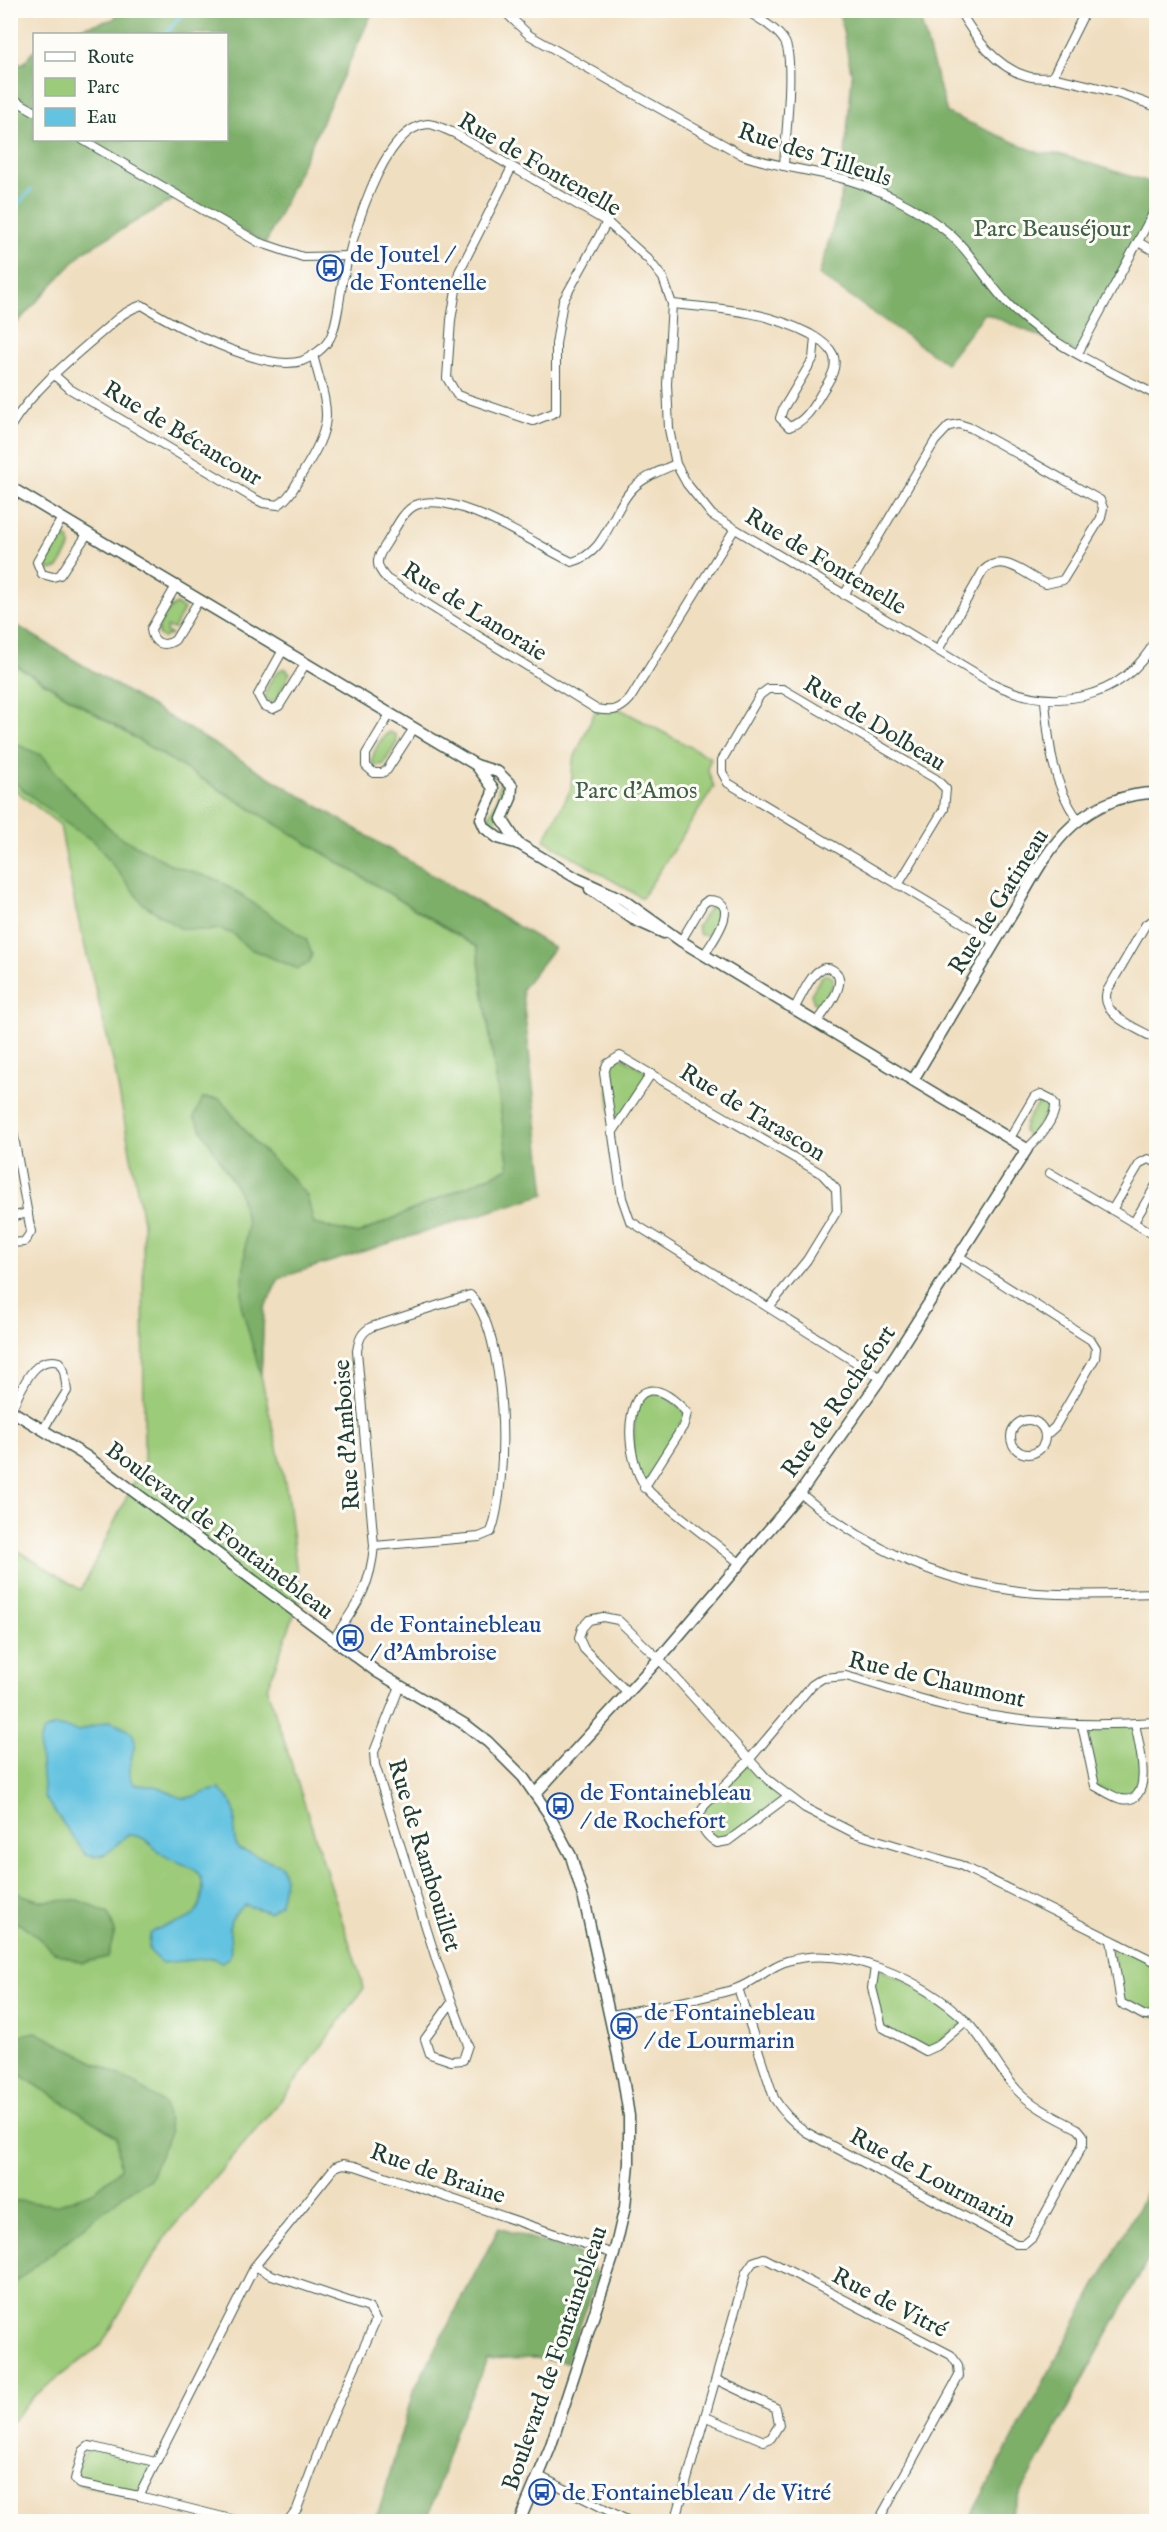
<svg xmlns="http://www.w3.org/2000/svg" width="1167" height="2532" viewBox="0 0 1167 2532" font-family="'IM FELL English',serif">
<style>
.green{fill:#9ccb79;stroke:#5e8456;stroke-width:1.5}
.forest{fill:#7daf69;stroke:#4e764e;stroke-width:1.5}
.water{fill:#63c3e1;stroke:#41808a;stroke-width:1.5}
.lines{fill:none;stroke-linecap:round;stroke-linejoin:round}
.stream{stroke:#63c3e1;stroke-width:3}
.minor-casing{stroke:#3e5549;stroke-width:10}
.tertiary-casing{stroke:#3e5549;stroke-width:13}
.minor{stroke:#fff;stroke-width:8}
.tertiary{stroke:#fff;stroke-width:10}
.labels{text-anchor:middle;stroke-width:6;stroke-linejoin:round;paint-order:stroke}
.street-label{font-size:24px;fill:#1f3d34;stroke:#fdfcf7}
.park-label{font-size:24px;fill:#3e6045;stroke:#fdfcf7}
.transit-label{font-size:24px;fill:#164399;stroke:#fdfcf7;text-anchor:start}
</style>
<rect width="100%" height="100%" fill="#fdfcf7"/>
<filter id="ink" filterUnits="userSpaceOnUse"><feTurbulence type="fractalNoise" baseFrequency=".0167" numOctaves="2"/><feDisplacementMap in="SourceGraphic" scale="12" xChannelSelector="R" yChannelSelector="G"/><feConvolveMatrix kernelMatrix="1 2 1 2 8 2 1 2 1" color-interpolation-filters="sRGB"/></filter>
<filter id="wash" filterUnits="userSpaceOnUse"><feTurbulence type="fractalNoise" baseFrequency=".008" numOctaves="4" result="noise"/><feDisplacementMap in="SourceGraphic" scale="24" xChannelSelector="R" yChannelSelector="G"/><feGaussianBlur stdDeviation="1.35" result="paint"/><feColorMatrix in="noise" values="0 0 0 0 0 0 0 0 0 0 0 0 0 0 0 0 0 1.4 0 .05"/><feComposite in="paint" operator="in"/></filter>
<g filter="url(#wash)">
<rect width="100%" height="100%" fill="#f0dec0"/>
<!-- green -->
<g class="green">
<path d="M64 536 70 540V548L58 568 50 570 44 565C45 554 53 538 64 536Z"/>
<path d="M176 604 184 609 174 629 167 627 166 632 171 634 163 638 158 634C158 624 168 609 176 604Z"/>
<path d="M10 662 477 947 509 1168 357 1234 314 1224 279 1278 264 1309 261 1376 287 1492 300 1599 267 1688 364 1988 288 2092 167 2234 102 2344 33 2397 11 2422V1546L81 1590 144 1462 143 1222 114 1065 76 910 60 825 11 787Z"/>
<path d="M285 668 290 673 276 700 269 702 265 697C266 687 275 670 285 668Z"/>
<path d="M596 709H620L711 758 707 768 714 787 642 898 544 840 571 789 573 761Z"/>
<path d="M390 732 396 735 397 742 384 764 376 766 372 762C372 753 381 737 390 732Z"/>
<path d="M503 783 506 793 497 810 496 824 491 826 489 816 497 800 499 785Z"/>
<path d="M714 906 719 910 720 916 708 935H700L697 927 709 908Z"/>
<path d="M826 974 833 978V985L823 1002 814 1003 811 994 821 977Z"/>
<path d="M620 1056 651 1074 612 1133 607 1064Z"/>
<path d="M1043 1102 1047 1109 1032 1135 1026 1136 1028 1134 1023 1132C1025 1122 1034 1106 1043 1102Z"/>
<path d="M656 1389 687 1413 644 1488 632 1457 637 1396Z"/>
<path d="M1135 1724 1144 1776 1139 1791 1121 1799 1095 1786 1082 1725Z"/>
<path d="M749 1760 787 1797 744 1831 717 1843 701 1827 704 1806Z"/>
<path d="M1111 1940 1156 1962V2014L1153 2016 1121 2003Z"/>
<path d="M875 1967 925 1990 966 2021 926 2051 882 2027 872 1988Z"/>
<path d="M89 2446 155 2462 139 2496 79 2484 75 2472Z"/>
</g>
<!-- forest -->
<g class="forest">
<path d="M119 11H373L266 243 177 197 83 252 11 329 10 67 24 63 34 50V140H226V34H57L114 19Z"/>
<path d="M839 11H918L947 113 1039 153 1059 154 1156 184V208L1078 353 985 313 946 363 819 275 841 199 852 76Z"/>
<path d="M11 622 554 948 522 989 545 1194 279 1278 264 1309 261 1376 241 1305 247 1224 239 1192 194 1117 203 1098 220 1099 256 1144 291 1177 307 1196 314 1224 358 1234 509 1168 477 947 11 662Z"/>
<path d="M10 741 43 756 66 785 115 834 172 865 220 881 306 939 312 954 309 963 298 969 248 948 233 934 219 929 208 931 180 928 143 904 95 842 67 824 11 780Z"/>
<path d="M11 1891 40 1901 78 1900 108 1913 115 1931 108 1957 82 1963 54 1952 26 1927 11 1921Z"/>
<path d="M36 2032 136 2084 165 2105 170 2133 150 2179 126 2193 11 2286V2200L55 2205 93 2192 120 2169 117 2137 11 2069V2037Z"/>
<path d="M1156 2175V2245L1006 2521H968Z"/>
<path d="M499 2228 586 2256 598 2277 566 2362 534 2358 487 2360 455 2431 427 2521H372L380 2508 413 2392Z"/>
</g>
<!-- water -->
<path class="water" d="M109 1721C157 1736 121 1752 132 1783 142 1788 149 1784 159 1787 168 1790 176 1799 186 1798 197 1797 207 1790 219 1789 249 1816 226 1824 238 1849L281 1865 285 1878 280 1904 269 1912 245 1905C220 1923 234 1930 230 1956L222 1962 213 1958 162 1963 149 1950 150 1934C164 1922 179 1927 192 1916 197 1912 201 1903 202 1896 208 1863 180 1867 162 1854 147 1844 149 1836 127 1835 113 1847 107 1861 86 1855L44 1797 39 1742 44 1731 55 1726 79 1731Z"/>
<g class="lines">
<!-- stream -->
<g class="stream">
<path d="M166 34 185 10"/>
<path d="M10 213 31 190"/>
</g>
</g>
</g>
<g filter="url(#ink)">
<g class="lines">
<!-- minor casing -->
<g class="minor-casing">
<g id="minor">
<path d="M503 10 529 35 742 155C776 167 813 170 848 180 879 189 915 207 941 227 970 248 985 281 1009 305 1049 345 1107 369 1156 395"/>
<path d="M745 10C758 18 778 29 785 42 795 61 785 141 784 166"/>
<path d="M959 10C975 37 995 67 1027 76 1036 79 1046 77 1055 78 1090 85 1123 93 1156 107"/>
<path d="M1052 78 1086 10"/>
<path d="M10 97 34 111"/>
<path d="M83 140 258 242 303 257 348 256"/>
<path d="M511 169 459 272 451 320 447 378 457 395 533 421 556 412V344L563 301 607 222"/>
<path d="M1138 242 1156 252"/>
<path d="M672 304C722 309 764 310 810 334 833 347 843 359 827 384 815 402 809 420 789 427L780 418 783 409 813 359 815 337"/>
<path d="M1078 353 1156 208"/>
<path d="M53 374 70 389 253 498 263 503 278 505C290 498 296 484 303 472 336 420 328 412 313 355"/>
<path d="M10 427C34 389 67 362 101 333 115 321 123 311 142 305 175 326 264 373 302 361 312 357 325 348 330 338 338 323 339 298 343 280 351 242 381 127 428 124 435 124 446 130 454 133L607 222 648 259 663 278 672 304 667 384 669 429 676 464 687 484 712 515 992 683C1052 713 1121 702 1156 640"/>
<path d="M676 464C659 471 639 479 628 494 609 519 605 553 572 562 537 546 455 489 416 505 402 511 394 532 386 544 376 559 374 565 387 579L596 709C612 712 619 711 630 699L734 530"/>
<path d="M62 518 37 562 42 574 53 577 60 575 88 533"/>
<path d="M176 586 151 629C152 643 164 648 175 640L199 600"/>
<path d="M844 595 935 441 949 426 959 424 971 428 1100 500 1103 508 1101 518 1063 580 1046 584C1027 577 1003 550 983 571L938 650"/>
<path d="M283 650 258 695 264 706 273 709 279 706 306 663"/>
<path d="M1045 701C1049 745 1052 783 1078 820"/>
<path d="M390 714 366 754V766L374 773H382L387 770 414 728"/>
<path d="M898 885 944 809 946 789 936 779 783 689H768L760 695 722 760V772L728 783 995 942"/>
<path d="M1156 919 1146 924 1107 991C1099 1016 1139 1029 1156 1039"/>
<path d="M681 941 703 904 708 900C744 900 713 941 704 955"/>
<path d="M794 1009C801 998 809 976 820 970 824 967 829 967 833 970 851 981 825 1011 817 1022"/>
<path d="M10 1115 31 1232 24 1242 10 1243"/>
<path d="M612 1133 651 1074"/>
<path d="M1010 1138 1034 1097 1041 1094 1051 1099 1055 1104C1056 1119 1038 1139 1027 1149"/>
<path d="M1050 1173 1156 1236"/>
<path d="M1112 1210 1140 1163 1148 1159 1156 1162"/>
<path d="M10 1217 28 1213"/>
<path d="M1134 1222 1156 1185"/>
<path d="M960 1257 1091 1340 1096 1348 1095 1358 1055 1427 1045 1436"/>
<path d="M769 1307 807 1260 837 1211 836 1189 822 1174 620 1056 607 1064 604 1073 622 1198 630 1221 881 1378"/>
<path d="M11 1410C21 1392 32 1354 59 1362L64 1371 67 1391 44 1428"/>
<circle cx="1028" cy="1437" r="17"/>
<path d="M644 1488 684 1425 687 1413C622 1341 616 1463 653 1495L741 1564"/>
<path d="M800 1493C869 1551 947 1586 1037 1593 1077 1596 1117 1594 1156 1593"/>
<path d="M333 1640C356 1605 370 1590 374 1546L357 1351C359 1339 361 1333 371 1327L470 1295C508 1333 509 1483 491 1532L479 1537 374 1546"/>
<path d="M400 1686 374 1752 375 1765 437 1962 468 2045 463 2060 451 2061 430 2054 425 2039 452 2002"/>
<path d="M628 1693 584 1649 579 1638 582 1628 589 1620 603 1617 618 1620 659 1659 767 1779 805 1808 854 1833 960 1865 1156 1962"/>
<path d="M1082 1725 1095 1786C1103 1790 1113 1797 1121 1799 1157 1806 1138 1740 1135 1724"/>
<path d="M787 1797 728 1841 717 1843C706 1836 702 1829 699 1816L704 1806 749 1760 812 1685 823 1678 846 1676C893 1689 939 1707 987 1715 1043 1725 1100 1726 1156 1722"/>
<path d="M1111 1940 1121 2003 1145 2016 1156 2014"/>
<path d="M875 1967 872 1988 882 2027 926 2051 937 2046 966 2021"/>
<path d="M611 2015C652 2007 695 2001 735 1989 754 1983 768 1967 787 1961 845 1944 924 1980 965 2020 986 2041 997 2068 1017 2090 1033 2107 1057 2118 1078 2129L1083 2135V2144L1032 2238 1025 2244H1016L806 2132C792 2122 783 2113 774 2098L738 1988"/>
<path d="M255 2266 269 2274 369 2308 376 2320 327 2429 297 2509 287 2522"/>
<path d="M706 2417 764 2441 771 2438 779 2425 776 2408 717 2380"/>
<path d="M539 2476 631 2522"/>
<path d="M139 2496 79 2484 75 2479 83 2451 89 2446 155 2462"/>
<path d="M243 2522 139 2496 255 2266 335 2167 343 2164 355 2166 614 2254"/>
<path d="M675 2522 746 2272 753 2262 764 2258 951 2355 958 2365 959 2376 878 2522"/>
</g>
</g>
<!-- tertiary casing -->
<g class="tertiary-casing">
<g id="tertiary">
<path d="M10 487 476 765 498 772 512 786 511 798 502 819 518 844"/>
<path d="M476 765 493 788 492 795 481 819 485 828 498 838 519 844 578 879 622 899 681 941 1027 1149 881 1378 800 1493 659 1659 535 1794"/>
<path d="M590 889 633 919 664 933"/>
<path d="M913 1080C945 1026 977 973 1009 919 1028 887 1045 850 1073 825 1096 805 1126 793 1156 793"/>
<path d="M10 1410 86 1456 377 1672 466 1725 488 1742 523 1777 548 1813 571 1856 585 1903 623 2078 629 2116V2163L625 2207 614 2254 550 2448 519 2522"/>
</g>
</g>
<!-- minor -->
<use href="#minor" class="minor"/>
<!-- tertiary -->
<use href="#tertiary" class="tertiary"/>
</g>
</g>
<!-- icons -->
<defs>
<g id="bus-ring" transform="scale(1.35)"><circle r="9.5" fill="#fdfcf7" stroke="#1a4fb4" stroke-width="1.5"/><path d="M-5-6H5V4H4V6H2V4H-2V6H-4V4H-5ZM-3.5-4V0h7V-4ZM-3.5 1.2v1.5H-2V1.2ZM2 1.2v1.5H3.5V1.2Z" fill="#1a4fb4"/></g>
</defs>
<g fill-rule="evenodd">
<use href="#bus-ring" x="330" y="268"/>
<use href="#bus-ring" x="350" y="1638"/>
<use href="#bus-ring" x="560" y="1806"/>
<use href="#bus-ring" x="624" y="2026"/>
<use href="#bus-ring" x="542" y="2492"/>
</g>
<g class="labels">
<!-- street labels -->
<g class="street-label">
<text transform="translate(815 154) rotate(18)" y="8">Rue des Tilleuls</text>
<text transform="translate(540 164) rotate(30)" y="8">Rue de Fontenelle</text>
<text transform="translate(183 433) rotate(31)" y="8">Rue de Bécancour</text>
<text transform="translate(826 561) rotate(31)" y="8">Rue de Fontenelle</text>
<text transform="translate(475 611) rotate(32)" y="8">Rue de Lanoraie</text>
<text transform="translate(875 723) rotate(31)" y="8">Rue de Dolbeau</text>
<text transform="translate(998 901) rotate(-58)" y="8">Rue de Gatineau</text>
<text transform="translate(753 1112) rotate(31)" y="8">Rue de Tarascon</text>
<text transform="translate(838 1401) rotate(-55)" y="8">Rue de Rochefort</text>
<text transform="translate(346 1435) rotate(-94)" y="8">Rue d'Amboise</text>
<text transform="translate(220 1530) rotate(37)" y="8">Boulevard de Fontainebleau</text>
<text transform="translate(937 1679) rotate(13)" y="8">Rue de Chaumont</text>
<text transform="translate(425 1855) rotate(73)" y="8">Rue de Rambouillet</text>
<text transform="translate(438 2173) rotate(19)" y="8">Rue de Braine</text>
<text transform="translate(933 2177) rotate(28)" y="8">Rue de Lourmarin</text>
<text transform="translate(890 2302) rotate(27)" y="8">Rue de Vitré</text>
<text transform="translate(554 2358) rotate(-71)" y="8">Boulevard de Fontainebleau</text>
</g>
<!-- park labels -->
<g class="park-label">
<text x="1052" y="236">Parc Beauséjour</text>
<text x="636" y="798">Parc d'Amos</text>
</g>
<!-- transit labels -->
<g class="transit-label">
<text x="350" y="262">de Joutel /<tspan x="350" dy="28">de Fontenelle</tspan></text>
<text x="370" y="1632">de Fontainebleau<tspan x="370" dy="28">/ d'Ambroise</tspan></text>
<text x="580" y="1800">de Fontainebleau<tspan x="580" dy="28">/ de Rochefort</tspan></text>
<text x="644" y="2020">de Fontainebleau<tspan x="644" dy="28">/ de Lourmarin</tspan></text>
<text x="562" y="2500">de Fontainebleau / de Vitré</text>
</g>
</g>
<!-- margin -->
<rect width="1167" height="2532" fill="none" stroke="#fdfcf7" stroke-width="36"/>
<!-- legend -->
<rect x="33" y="33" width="195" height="108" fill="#fdfcf7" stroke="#a4b0a9" stroke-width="1.5"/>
<rect x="45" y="52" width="30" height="9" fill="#ffffff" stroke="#a4b0a9" stroke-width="1.5"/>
<text x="87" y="63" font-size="18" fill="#1f3d34">Route</text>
<rect x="45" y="78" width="30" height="18" fill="#9ccb79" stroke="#a4b0a9" stroke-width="1.5"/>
<text x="87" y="93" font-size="18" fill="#1f3d34">Parc</text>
<rect x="45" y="108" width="30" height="18" fill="#63c3e1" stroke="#a4b0a9" stroke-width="1.5"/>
<text x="87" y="123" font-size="18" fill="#1f3d34">Eau</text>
</svg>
